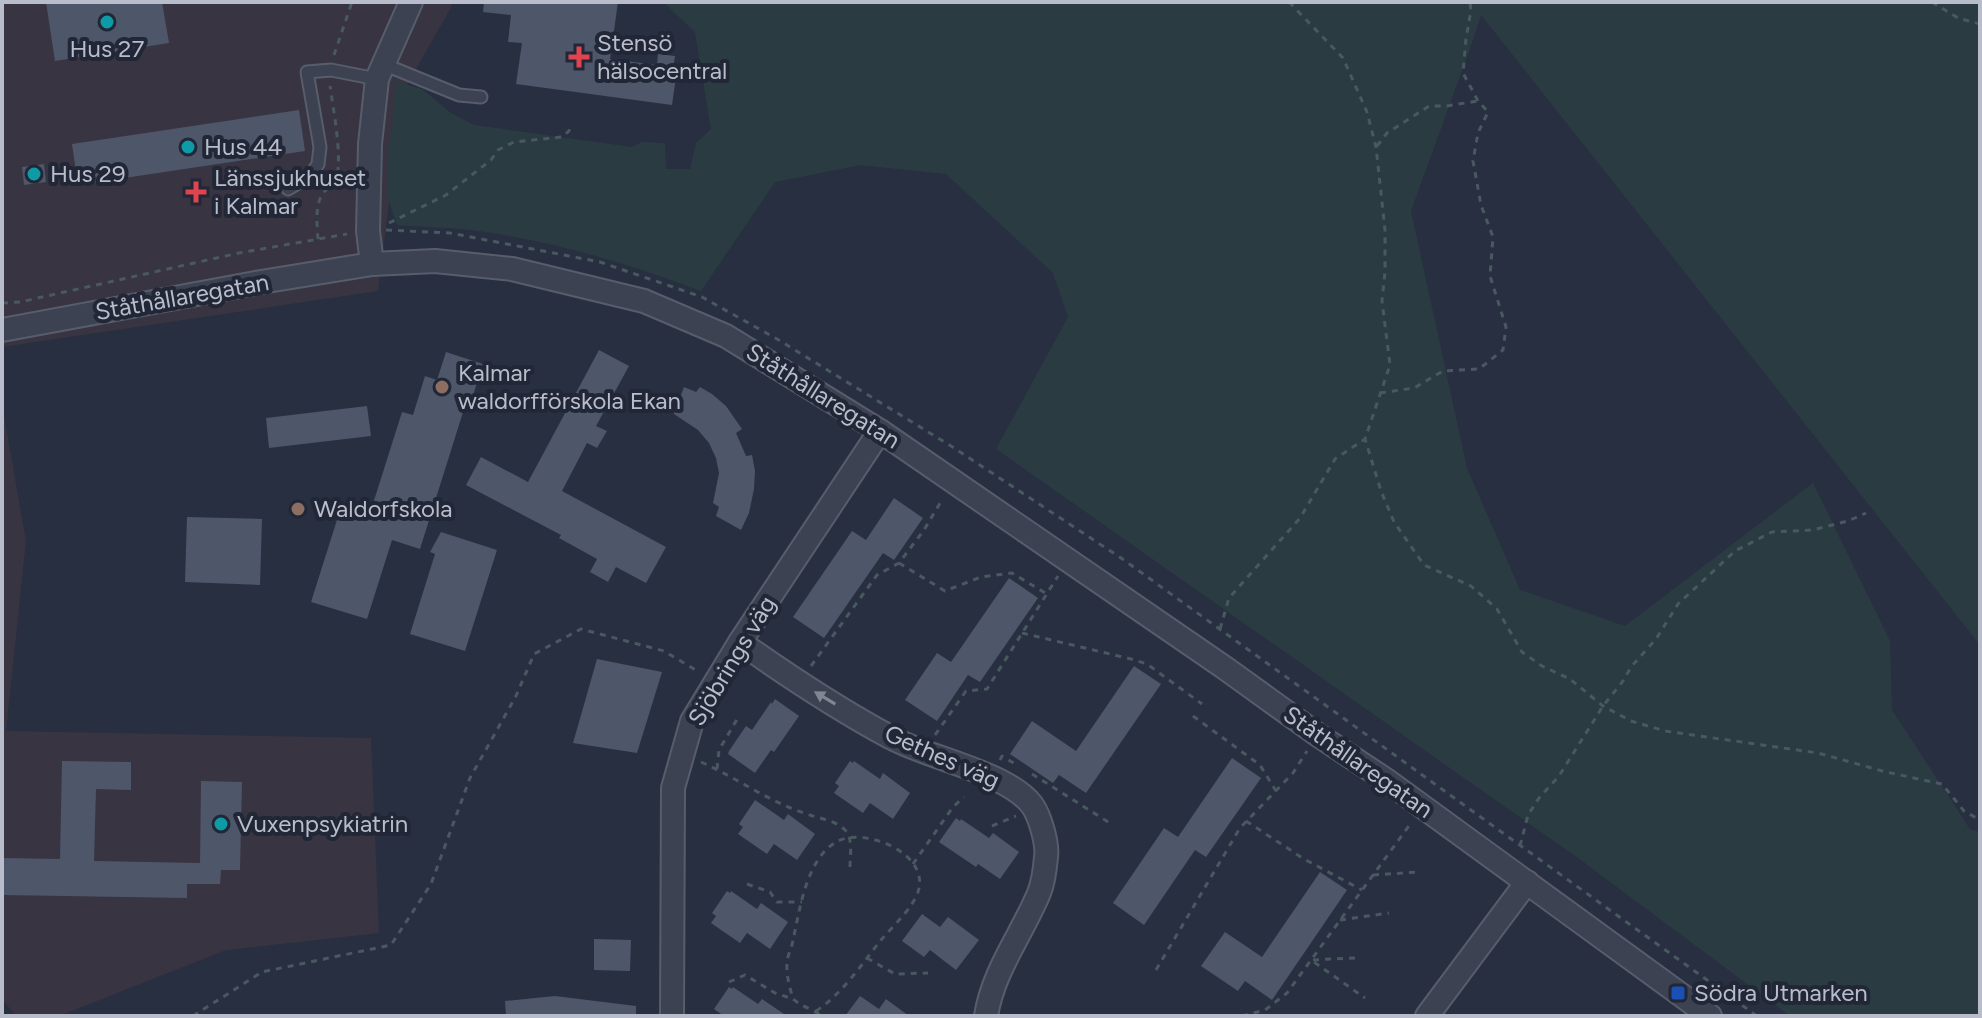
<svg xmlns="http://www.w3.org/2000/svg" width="1982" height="1018" viewBox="0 0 1982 1018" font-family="Figtree,sans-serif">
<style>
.medical{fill:#383442}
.green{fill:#2a3c42}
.building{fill:#4e566a}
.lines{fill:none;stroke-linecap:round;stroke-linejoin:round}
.service-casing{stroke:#575d6b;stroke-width:15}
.minor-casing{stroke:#575d6b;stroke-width:26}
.path{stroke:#48595f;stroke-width:3;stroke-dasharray:6 6;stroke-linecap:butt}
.service{stroke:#3c4251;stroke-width:11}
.minor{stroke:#3c4251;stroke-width:22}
.oneway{fill:#818694}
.culture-dot{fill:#0f9aa8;stroke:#212736;stroke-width:3}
.health-dot{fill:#e0444e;stroke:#212736;stroke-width:3}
.education-dot{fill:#8d6e63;stroke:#212736;stroke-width:3}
.transit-dot{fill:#1a4fb4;stroke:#212736;stroke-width:3}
.labels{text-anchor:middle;stroke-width:8;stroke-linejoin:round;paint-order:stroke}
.poi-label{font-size:24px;fill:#b9bdcb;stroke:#212736;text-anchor:start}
.street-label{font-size:24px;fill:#b9bdcb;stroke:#212736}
</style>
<rect width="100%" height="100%" fill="#282f41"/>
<!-- medical -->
<g class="medical">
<path d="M2 2H454L403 92 378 291 2 347Z"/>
<path d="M2 404 26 541 6 731 371 738 379 933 226 950 59 1016H17L2 1000Z"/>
</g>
<!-- green -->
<path class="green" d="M663 2H1980V645L1481 15 1472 43 1411 211 1467 468 1520 590 1625 626 1813 483 1890 641 1892 710 1970 829 1980 832V1016H1790L1578 858 996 449 1068 317 1053 273 946 174 860 165 775 182 701 291C627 263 550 240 471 230 446 227 421 227 397 225L387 195V155L392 128 396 82 422 89 451 113 474 125 632 147 642 142 665 143 666 169H690L696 143 711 129 695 32Z"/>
<!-- building -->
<g class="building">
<path d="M46 2H162L169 43 55 61Z"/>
<path d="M484 2H618L610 59 657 65 658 54 675 56 673 69 677 70 672 105 516 84 522 43 508 42 511 15 483 12Z"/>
<path d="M299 110 305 151 78 185 72 144Z"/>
<path d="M44 164 46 182 24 185 22 167Z"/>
<path d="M599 350 629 366 596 426 607 431 597 448 587 443 562 491 666 547 646 583 616 567 608 582 590 572 597 559 559 538 561 535 466 485 481 457 528 482Z"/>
<path d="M446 352 483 364 468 411 464 409 420 549 392 540 367 619 311 602 343 501 371 510 402 412 413 415 425 376 437 380Z"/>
<path d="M684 387 696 392 700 387 712 394 726 406 742 429 736 433 746 456 752 455 755 471 754 489 749 513 741 530 716 516 719 507 713 503 719 473 716 458 709 443 698 430 674 414Z"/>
<path d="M367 406 371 436 269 448 266 418Z"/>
<path d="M894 498 923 518 894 560 883 553 824 638 793 617 852 531 866 540Z"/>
<path d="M187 517 262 519 260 585 185 582Z"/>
<path d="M441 532 497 550 465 651 410 634 435 554 430 552Z"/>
<path d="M1009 578 1038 598 980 682 968 675 937 721 905 700 937 653 951 662Z"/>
<path d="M597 659 662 672 637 753 573 743Z"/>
<path d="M1134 666 1161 684 1086 793 1059 775 1053 783 1010 754 1032 721 1076 751Z"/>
<path d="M775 699 799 716 774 752 771 750 755 773 728 754 729 751 746 726 752 730 771 702 772 704Z"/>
<path d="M1232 758 1261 778 1206 857 1195 850 1144 925 1113 903 1164 828 1178 837Z"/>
<path d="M62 761 131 762V790L96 789 94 861 200 863 201 781 242 782 240 870H221L220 884H187V898L2 895V858L60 859Z"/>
<path d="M850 761 853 763 854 761 880 779 883 773 910 793 893 819 870 803 863 813 834 793 839 786 835 783Z"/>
<path d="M755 800 784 820 788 814 815 834 797 860 774 844 767 854 738 834 743 827 739 824Z"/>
<path d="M956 818 960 821 961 819 989 838 993 833 1019 852 1000 879 978 864 976 867 939 842Z"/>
<path d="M1320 872 1347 890 1272 1000 1245 981 1238 991 1201 966 1225 932 1262 957Z"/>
<path d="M727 891 730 893 731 891 757 909 761 903 788 922 770 949 747 933 740 943 711 923 716 916 712 913Z"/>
<path d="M922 914 940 927 948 917 979 940 956 970 930 950 924 957 902 941Z"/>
<path d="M594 939 631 940 630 971 594 970Z"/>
<path d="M729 987 732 989 733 987 758 1004 762 999 787 1016H724L714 1009Z"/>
<path d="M555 996 636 1006V1016H506L505 1001Z"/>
<path d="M860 996 879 1009 886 999 909 1016H845Z"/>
</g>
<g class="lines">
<!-- service casing -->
<g class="service-casing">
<g id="service">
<path d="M383 64 459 95 481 97"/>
<path d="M288 189 311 175 318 164 320 147 307 72 331 70 377 79"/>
</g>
</g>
<!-- minor casing -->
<g class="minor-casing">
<g id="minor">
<path d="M372 264 368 231 370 144 377 79 411 2"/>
<path d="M2 330 261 282 372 264 435 261 512 269 644 301 726 336 880 431 1225 668 1318 735 1386 780 1710 1016"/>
<path d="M740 642C788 676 838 709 890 737 927 758 1007 772 1032 805 1040 816 1048 844 1046 857 1045 869 1043 883 1039 893 1022 934 993 971 986 1016"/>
<path d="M672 1016 673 788 692 721 740 642 880 431"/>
<path d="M1427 1016 1527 882"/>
</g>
</g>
<!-- path -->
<g class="path">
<path d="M1289 2 1343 58 1367 112 1376 147 1385 230V272L1382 301 1390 365 1365 439 1381 491 1394 522 1424 565 1471 586 1497 609 1522 652 1542 666 1570 679 1603 706 1631 721 1665 731 1818 753 1886 772 1942 784 1964 811 1980 820"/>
<path d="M1932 2 1958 18 1980 24"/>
<path d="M334 55 352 2"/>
<path d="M1377 146 1387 133 1429 106H1446L1478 101"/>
<path d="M389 223 446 195 491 160 498 150 514 142 562 137 569 131 571 125"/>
<path d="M386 230 450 233 600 262 702 297 777 339 951 446 1121 558 1757 1016"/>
<path d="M318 239C317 226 315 206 322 195 327 187 334 185 337 175 342 155 333 107 330 86"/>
<path d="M2 303 20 302 239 253 347 234"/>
<path d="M1380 393 1414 388 1443 371 1479 369 1503 350 1506 327 1490 276 1493 237 1481 205 1473 161 1478 133 1488 112 1478 101 1463 73 1466 39 1471 10 1470 2"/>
<path d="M899 563 945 591 981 577 1012 573 1047 594"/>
<path d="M1220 629 1229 598 1300 518 1335 459 1365 439"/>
<path d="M1022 633 1131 659 1147 664 1202 704"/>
<path d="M811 666 877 575 899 563 924 530 943 498"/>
<path d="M1193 716 1260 765 1276 791"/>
<path d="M935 735 966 691 987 689 1058 576"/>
<path d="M1000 760 1002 756 1015 764"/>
<path d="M701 762C737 778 769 802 807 814 820 819 836 820 846 831 853 839 850 857 850 868"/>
<path d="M717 769 719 750 739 716"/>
<path d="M1032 774 1113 825"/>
<path d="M1246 821 1304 859 1362 890"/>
<path d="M992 826 1016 816"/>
<path d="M1520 846 1528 815 1539 798 1559 776 1603 706 1623 681 1631 667 1656 639 1678 604 1735 551 1772 532 1813 530 1848 521 1866 513"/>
<path d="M913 864 953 807 964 797"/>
<path d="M1373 875 1418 872"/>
<path d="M747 884 770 892 777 902H802"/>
<path d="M1340 920 1389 913"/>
<path d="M867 958 895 974 928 973"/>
<path d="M1355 958 1311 960 1365 998"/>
<path d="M1156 970 1240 828 1293 773 1307 751"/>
<path d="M729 982 745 975 775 993 793 999"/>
<path d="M816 1011C842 994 862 964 881 940 893 926 912 909 918 892 931 853 863 826 836 842 806 860 800 909 793 940 792 948 787 956 787 963 786 975 790 988 793 999 802 1007 813 1009 822 1016"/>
<path d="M193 1016 262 972 391 945 431 884 470 778 516 696 534 654 581 629 664 651 699 672"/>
<path d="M1242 1016 1265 1010 1287 993 1411 823"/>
</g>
<!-- service -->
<use href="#service" class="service"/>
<!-- minor -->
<use href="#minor" class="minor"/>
</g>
<!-- one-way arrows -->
<defs><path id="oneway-solid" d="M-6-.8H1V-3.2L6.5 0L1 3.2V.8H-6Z" transform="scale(2)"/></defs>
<use class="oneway" href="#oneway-solid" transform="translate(825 698) rotate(-149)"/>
<!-- markers -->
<g class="culture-dot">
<circle cx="107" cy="22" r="8"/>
<circle cx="188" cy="147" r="8"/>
<circle cx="34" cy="174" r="8"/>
<circle cx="221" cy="824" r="8"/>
</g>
<g class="health-dot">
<path d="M575 45h8v8h8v8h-8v8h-8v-8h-8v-8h8z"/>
<path d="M192 180h8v8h8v8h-8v8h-8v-8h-8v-8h8z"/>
</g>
<g class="education-dot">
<circle cx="442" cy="387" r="8"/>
<circle cx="298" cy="509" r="8"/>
</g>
<rect class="transit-dot" x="1670" y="985" width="16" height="16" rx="4"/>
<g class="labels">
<!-- poi labels -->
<g class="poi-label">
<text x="597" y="51">Stensö<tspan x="597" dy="28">hälsocentral</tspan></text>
<text x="107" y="57" text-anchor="middle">Hus 27</text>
<text x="204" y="155">Hus 44</text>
<text x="50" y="182">Hus 29</text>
<text x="214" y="186">Länssjukhuset<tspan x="214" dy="28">i Kalmar</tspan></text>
<text x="458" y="381">Kalmar<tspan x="458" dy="28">waldorfförskola Ekan</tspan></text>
<text x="314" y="517">Waldorfskola</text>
<text x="237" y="832">Vuxenpsykiatrin</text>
<text x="1694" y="1001">Södra Utmarken</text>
</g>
<!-- street labels -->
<g class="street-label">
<text transform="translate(182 297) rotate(-10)" y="8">Ståthållaregatan</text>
<text transform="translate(823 396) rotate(32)" y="8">Ståthållaregatan</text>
<text transform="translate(732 661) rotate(-59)" y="8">Sjöbrings väg</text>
<text transform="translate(942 757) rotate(24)" y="8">Gethes väg</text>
<text transform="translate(1358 762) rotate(35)" y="8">Ståthållaregatan</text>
</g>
</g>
<!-- border -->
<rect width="1982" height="1018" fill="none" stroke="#b9bdcb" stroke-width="8"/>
</svg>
